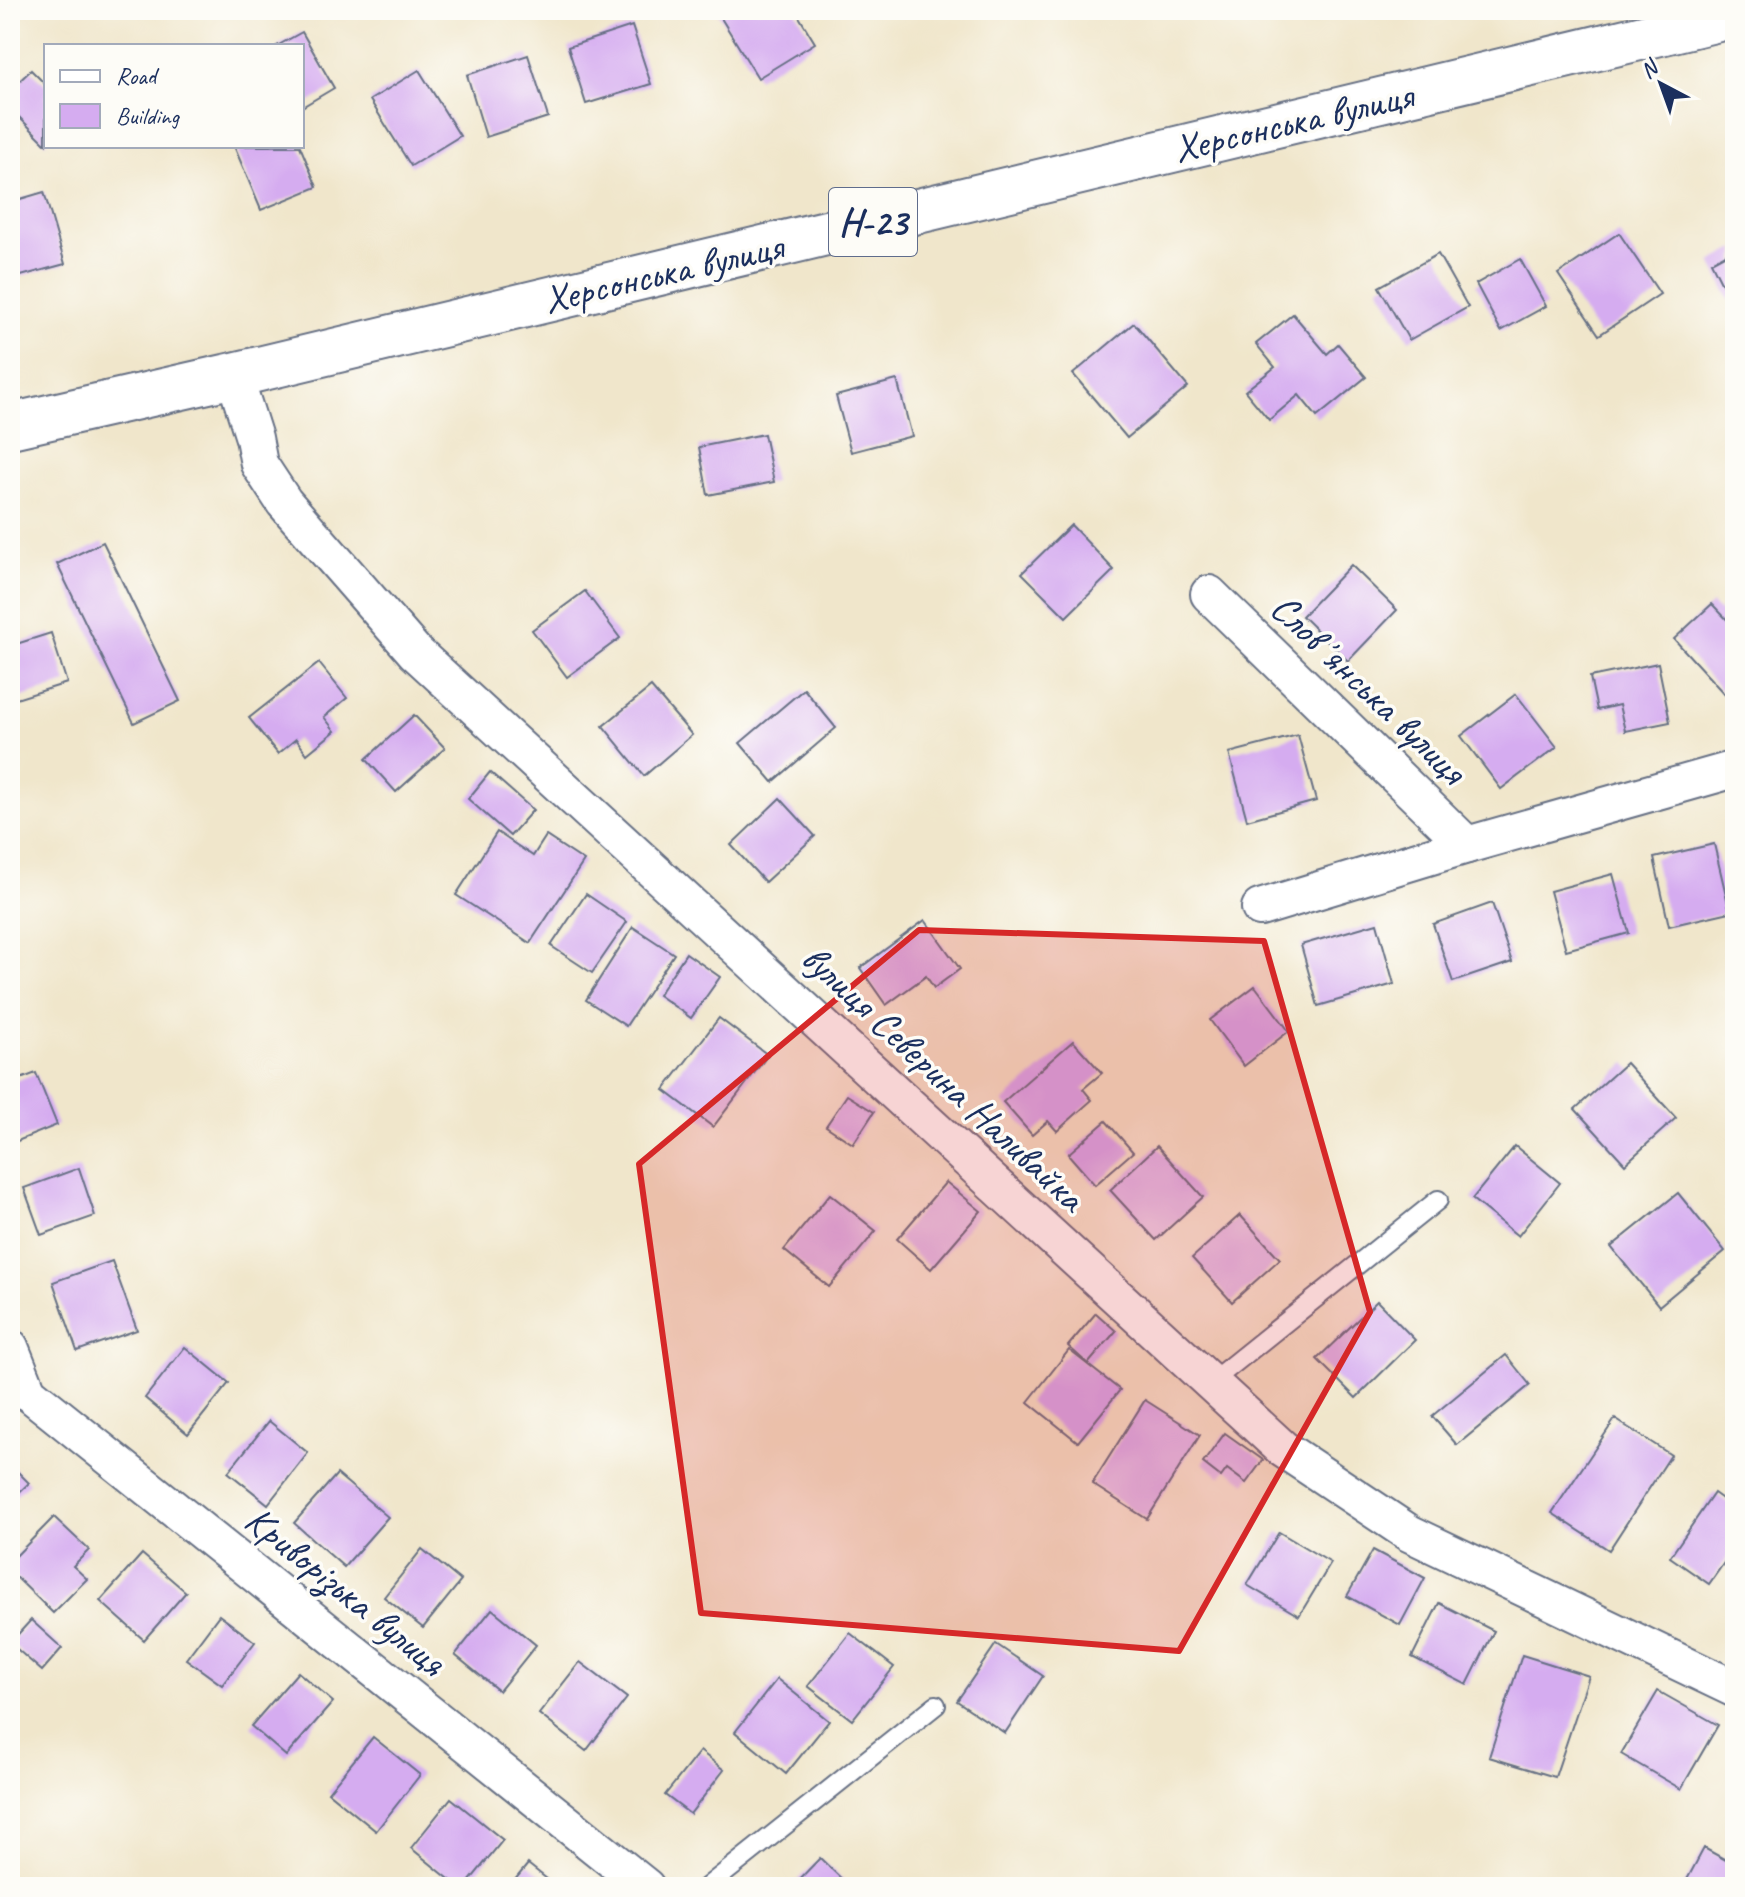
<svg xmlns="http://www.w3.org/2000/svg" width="1745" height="1897" viewBox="0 0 1745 1897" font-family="Caveat,sans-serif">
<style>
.building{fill:#d5acf0}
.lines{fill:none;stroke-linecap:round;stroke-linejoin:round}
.lane-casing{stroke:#666f84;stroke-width:22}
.street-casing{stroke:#666f84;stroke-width:40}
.primary-casing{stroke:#666f84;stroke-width:48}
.lane{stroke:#fff;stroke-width:18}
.street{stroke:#fff;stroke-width:36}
.primary{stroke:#fff;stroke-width:44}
.marked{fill:#d62828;fill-opacity:0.2;stroke:#d62828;stroke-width:6;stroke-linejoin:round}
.labels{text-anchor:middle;stroke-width:7;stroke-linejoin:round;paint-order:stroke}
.shield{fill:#fdfcf7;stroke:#5f6c8c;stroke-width:2}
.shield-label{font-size:38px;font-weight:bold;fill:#1b2f5e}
.street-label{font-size:40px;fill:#1b2f5e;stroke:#fdfcf7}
</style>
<rect width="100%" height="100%" fill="#fdfcf7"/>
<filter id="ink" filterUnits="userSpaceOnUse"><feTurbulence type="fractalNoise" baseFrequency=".0125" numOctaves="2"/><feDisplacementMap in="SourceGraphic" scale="16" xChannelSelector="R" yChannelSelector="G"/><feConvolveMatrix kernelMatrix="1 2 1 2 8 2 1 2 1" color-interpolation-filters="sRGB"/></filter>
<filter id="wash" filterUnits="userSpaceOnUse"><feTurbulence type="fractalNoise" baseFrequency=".006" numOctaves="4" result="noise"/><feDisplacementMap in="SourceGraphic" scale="32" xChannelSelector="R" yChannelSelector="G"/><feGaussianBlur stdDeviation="1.8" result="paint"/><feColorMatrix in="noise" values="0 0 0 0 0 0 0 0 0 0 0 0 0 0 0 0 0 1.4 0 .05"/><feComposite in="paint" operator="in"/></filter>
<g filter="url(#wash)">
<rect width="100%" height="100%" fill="#f0e6cb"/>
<g id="blocks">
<!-- building -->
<g class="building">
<path d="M716 10H795L815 43 758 78Z"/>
<path d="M632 26 651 84 586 104 568 47Z"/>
<path d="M302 32 334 88 302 107V46H277Z"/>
<path d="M528 55 548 117 486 137 467 75Z"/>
<path d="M31 70 46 85V144L10 108V90Z"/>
<path d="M419 70 460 136 411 166 370 100Z"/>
<path d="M234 146H300L317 187 261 210Z"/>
<path d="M44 192 65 264 10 279V202Z"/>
<path d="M1619 233 1660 294 1599 335 1558 274Z"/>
<path d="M1735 249V310L1711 262Z"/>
<path d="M1438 254 1468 307 1409 340 1379 287Z"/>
<path d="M1520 259 1546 306 1501 331 1476 284Z"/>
<path d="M1293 314 1327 354 1338 344 1366 377 1317 417 1299 395 1269 420 1245 391 1275 367 1256 344Z"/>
<path d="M1134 323 1188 387 1127 438 1073 374Z"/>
<path d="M897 380 912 436 851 452 836 396Z"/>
<path d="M764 434 774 482 708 495 699 447Z"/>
<path d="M1071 525 1114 570 1066 617 1022 573Z"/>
<path d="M103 542 180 701 134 723 57 564Z"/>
<path d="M1351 565 1397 610 1348 661 1302 616Z"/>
<path d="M585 591 620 638 567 677 532 630Z"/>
<path d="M1712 604 1735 628V692L1728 698 1674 639Z"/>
<path d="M51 633 67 683 10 701V646Z"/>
<path d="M319 663 347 698 324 717 335 731 307 754 296 739 278 754 249 718Z"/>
<path d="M1658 663 1670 722 1625 731 1619 705 1597 710 1590 677Z"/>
<path d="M651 687 692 735 644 776 603 726Z"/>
<path d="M804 689 836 728 773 782 740 743Z"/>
<path d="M1516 694 1557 747 1501 789 1461 736Z"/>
<path d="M414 715 445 748 396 792 366 759Z"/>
<path d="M1298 735 1316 801 1247 820 1229 753Z"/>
<path d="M490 772 533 810 510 836 468 799Z"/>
<path d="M780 798 815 836 765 882 731 845Z"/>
<path d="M497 832 533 856 546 836 584 861 530 943 456 895Z"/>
<path d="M1714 844 1730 912 1669 926 1654 858Z"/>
<path d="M1613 874 1629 933 1566 950 1550 891Z"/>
<path d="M586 894 627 922 592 973 551 946Z"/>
<path d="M1492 903 1512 962 1453 982 1433 924Z"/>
<path d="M925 920 960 969 934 988 926 976 886 1005 860 968Z"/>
<path d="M1377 923 1394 984 1318 1006 1301 945Z"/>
<path d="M633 927 674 954 626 1026 586 1000Z"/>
<path d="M686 953 720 977 691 1018 658 995Z"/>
<path d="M1255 986 1289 1031 1244 1066 1210 1020Z"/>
<path d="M719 1018 768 1055 713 1127 664 1090Z"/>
<path d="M1073 1041 1102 1073 1083 1089 1092 1100 1057 1131 1048 1121 1032 1135 1003 1102Z"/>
<path d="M1626 1063 1676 1118 1625 1164 1575 1109Z"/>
<path d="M36 1073 57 1125 10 1144V1083Z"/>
<path d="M847 1095 874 1112 853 1144 826 1126Z"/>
<path d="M1106 1121 1133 1152 1095 1185 1068 1154Z"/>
<path d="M1157 1146 1203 1197 1156 1240 1110 1190Z"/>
<path d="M1515 1146 1560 1183 1518 1236 1472 1199Z"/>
<path d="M79 1168 95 1216 41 1235 24 1188Z"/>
<path d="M946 1182 981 1211 931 1269 897 1239Z"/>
<path d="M1678 1193 1725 1251 1659 1306 1611 1247Z"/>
<path d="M830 1194 876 1231 829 1287 784 1250Z"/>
<path d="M1240 1215 1280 1259 1232 1302 1192 1258Z"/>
<path d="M112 1261 137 1330 77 1351 53 1282Z"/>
<path d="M1377 1301 1415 1340 1356 1398 1317 1359Z"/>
<path d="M1096 1313 1116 1331 1088 1364 1068 1346Z"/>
<path d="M185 1347 229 1383 188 1434 145 1398Z"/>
<path d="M1069 1350 1120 1390 1078 1442 1028 1402Z"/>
<path d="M1506 1355 1530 1385 1457 1445 1432 1416Z"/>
<path d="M1145 1400 1200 1435 1147 1519 1092 1484Z"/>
<path d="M1615 1419 1671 1455 1609 1550 1552 1513Z"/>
<path d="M269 1421 308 1453 268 1504 228 1472Z"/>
<path d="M1225 1433 1263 1460 1246 1483 1227 1469 1221 1477 1203 1463Z"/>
<path d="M10 1464 29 1483 10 1501Z"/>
<path d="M337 1474 388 1517 344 1567 294 1523Z"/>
<path d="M1714 1493 1735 1508V1547L1709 1584 1670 1557Z"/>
<path d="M54 1517 89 1550 73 1566 87 1579 53 1613 10 1571V1562Z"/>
<path d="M1279 1532 1331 1563 1299 1616 1247 1585Z"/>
<path d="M422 1549 461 1581 423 1628 384 1597Z"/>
<path d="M1373 1550 1425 1578 1400 1625 1347 1596Z"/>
<path d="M142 1554 186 1592 144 1640 100 1601Z"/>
<path d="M1439 1603 1494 1631 1467 1685 1412 1657Z"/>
<path d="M492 1609 536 1645 499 1691 455 1655Z"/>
<path d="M219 1615 255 1642 222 1685 186 1659Z"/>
<path d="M31 1620 62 1648 42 1671 10 1643Z"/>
<path d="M850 1633 894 1667 852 1720 808 1686Z"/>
<path d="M996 1644 1043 1676 1005 1733 957 1701Z"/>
<path d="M1522 1655 1589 1676 1555 1777 1489 1757Z"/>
<path d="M580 1662 627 1698 586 1751 539 1714Z"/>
<path d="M298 1672 333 1702 286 1756 251 1726Z"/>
<path d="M777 1679 829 1721 786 1774 735 1732Z"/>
<path d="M1658 1691 1718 1725 1681 1789 1621 1754Z"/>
<path d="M373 1737 420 1775 376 1831 328 1792Z"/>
<path d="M700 1751 724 1770 690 1814 665 1795Z"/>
<path d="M451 1798 503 1840 465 1887H459L411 1848Z"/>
<path d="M1704 1848 1735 1865V1879L1730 1887H1683Z"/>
<path d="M820 1858 850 1887H792Z"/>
<path d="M528 1864 557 1887H509Z"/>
</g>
</g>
</g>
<g filter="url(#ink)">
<use href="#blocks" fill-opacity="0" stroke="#666f84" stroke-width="2"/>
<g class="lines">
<!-- lane casing -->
<g class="lane-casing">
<g id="lane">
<path d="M1211 1382 1438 1200"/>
<path d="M707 1887 936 1705"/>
</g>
</g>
<!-- street casing -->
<g class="street-casing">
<g id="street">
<path d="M234 375 254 438 259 464 284 502 415 652 1283 1449 1409 1533 1735 1689"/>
<path d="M1209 594 1467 845 1735 769"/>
<path d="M1260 908 1467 845"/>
<path d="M10 1347 28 1392 646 1887"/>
</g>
</g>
<!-- primary casing -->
<g class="primary-casing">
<path id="primary" d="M10 426 234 375 1735 15"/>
</g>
<!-- lane -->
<use href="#lane" class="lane"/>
<!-- street -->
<use href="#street" class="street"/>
<!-- primary -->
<use href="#primary" class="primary"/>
</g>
</g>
<!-- marked area -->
<path class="marked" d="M919 930 1264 941 1370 1312 1179 1651 701 1613 639 1164Z"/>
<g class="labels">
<!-- shield labels -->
<rect class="shield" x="829" y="188" width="88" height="68" rx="6"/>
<g class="shield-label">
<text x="873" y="235">Н-23</text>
</g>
<!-- street labels -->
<g class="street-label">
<text transform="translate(1293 121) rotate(-13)" y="14">Херсонська вулиця</text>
<text transform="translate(663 272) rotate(-13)" y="14">Херсонська вулиця</text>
<text transform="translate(1369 688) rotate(44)" y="14">Словʼянська вулиця</text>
<text transform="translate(944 1077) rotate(43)" y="14">вулиця Северина Наливайка</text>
<text transform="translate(346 1590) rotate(39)" y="14">Криворізька вулиця</text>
</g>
</g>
<!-- margin -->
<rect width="1745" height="1897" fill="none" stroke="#fdfcf7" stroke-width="40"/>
<!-- legend -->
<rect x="44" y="44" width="260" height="104" fill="#fdfcf7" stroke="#a3aaba" stroke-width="2"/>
<rect x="60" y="70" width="40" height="12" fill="#ffffff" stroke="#a3aaba" stroke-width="2"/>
<text x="116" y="84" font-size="24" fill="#1b2f5e">Road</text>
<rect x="60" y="104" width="40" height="24" fill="#d5acf0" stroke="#a3aaba" stroke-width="2"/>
<text x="116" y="124" font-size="24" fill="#1b2f5e">Building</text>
<!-- north arrow -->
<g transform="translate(1661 84) rotate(319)" stroke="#fdfcf7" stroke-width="6" paint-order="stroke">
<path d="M0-6L14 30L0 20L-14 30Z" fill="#1b2f5e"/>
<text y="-12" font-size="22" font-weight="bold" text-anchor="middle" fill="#1b2f5e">N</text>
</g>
</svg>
